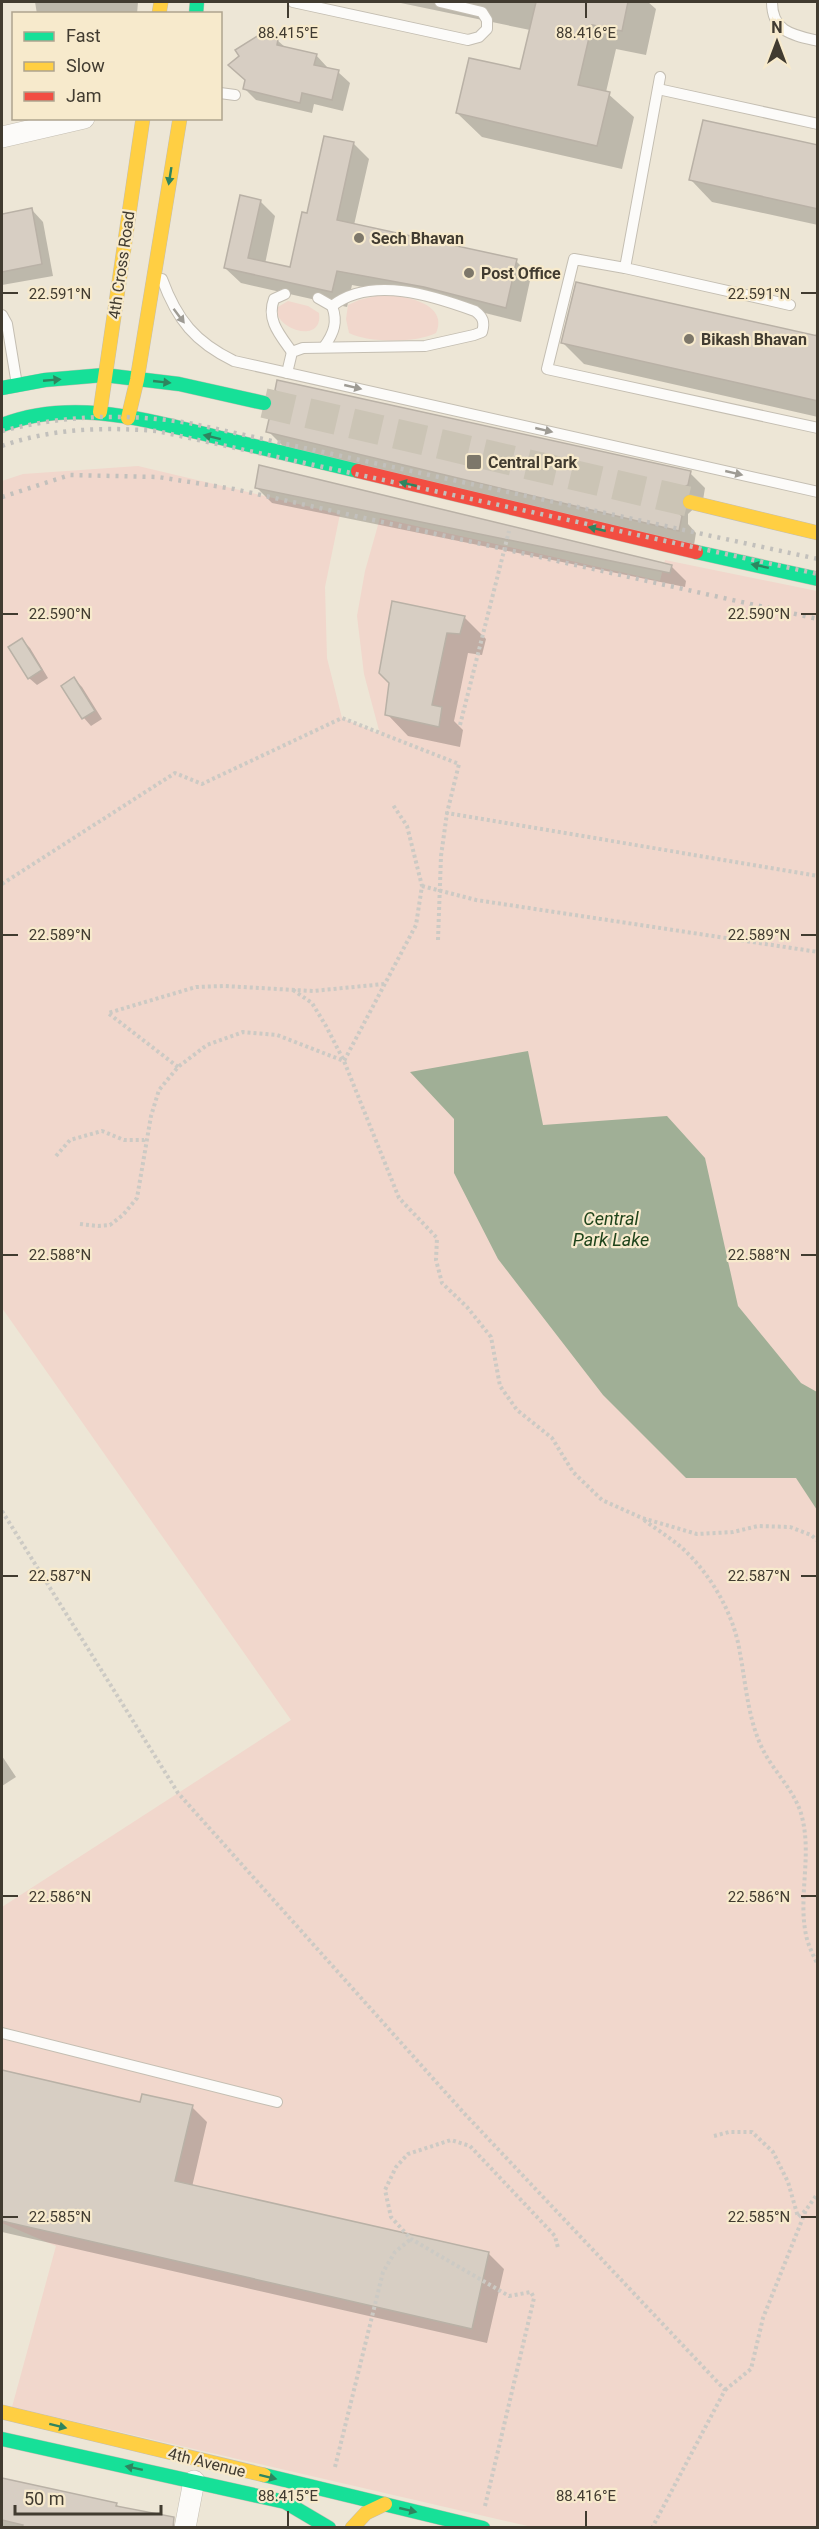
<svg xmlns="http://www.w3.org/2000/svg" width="819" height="2529" viewBox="0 0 819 2529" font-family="Roboto,sans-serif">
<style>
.green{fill:#f1d7cc}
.water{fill:#a0af96}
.shadow{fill:#0003}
.building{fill:#d7cec3;stroke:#b9b1a6;stroke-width:1.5}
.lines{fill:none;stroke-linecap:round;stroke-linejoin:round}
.secondary-tunnel{stroke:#cbc4b5;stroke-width:30;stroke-dasharray:30 15;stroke-linecap:butt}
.lane-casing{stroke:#c4beb2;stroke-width:12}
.street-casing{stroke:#c4beb2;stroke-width:22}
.fast-casing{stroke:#c4beb2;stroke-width:15}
.slow-casing{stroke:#c4beb2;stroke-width:15}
.jam-casing{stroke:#c4beb2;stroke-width:15}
.path{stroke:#cccac4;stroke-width:4;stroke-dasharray:3 3;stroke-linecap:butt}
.lane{stroke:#fcfbf9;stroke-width:10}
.street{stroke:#fcfbf9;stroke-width:21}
.fast{stroke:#16e098;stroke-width:14}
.slow{stroke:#ffcf43;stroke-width:14}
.jam{stroke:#f24e42;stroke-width:14}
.rail{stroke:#c2c0bc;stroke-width:4.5;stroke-dasharray:3 6;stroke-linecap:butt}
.oneway{fill:#2e855f}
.oneway2{fill:#9e9b94}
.ticks{fill:none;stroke:#413b30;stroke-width:2}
.poi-dot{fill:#7d776a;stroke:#f7eacc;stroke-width:2}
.labels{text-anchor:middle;stroke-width:4.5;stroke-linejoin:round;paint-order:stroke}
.poi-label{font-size:16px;font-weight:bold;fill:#413b30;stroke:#f7eacc;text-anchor:start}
.street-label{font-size:16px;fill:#413b30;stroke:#f7eacc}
.water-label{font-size:18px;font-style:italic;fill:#1f441b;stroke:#f7eacc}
.ticks-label{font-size:15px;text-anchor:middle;fill:#413b30;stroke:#f7eacc;stroke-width:4.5;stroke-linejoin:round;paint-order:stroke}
</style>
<rect width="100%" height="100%" fill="#ede6d6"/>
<!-- green -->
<g class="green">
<path d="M384 294C404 296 449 303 436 333 417 343 368 343 349 333L346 319 348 305 359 300Z"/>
<path d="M288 301 308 306 319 313C323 341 285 333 277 314L278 307Z"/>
<path d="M138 466 340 514 325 587 327 658 342 718 380 734 364 674 357 616 365 571 380 518 660 581 665 560 817 591V2527H532L12 2407 56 2246 2 2223V1907L291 1720 2 1308V481L23 474Z"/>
</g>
<!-- water -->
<path class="water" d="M528 1051 543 1125 667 1116 705 1158 738 1306 801 1383 817 1392V1510L796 1478H686L603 1395 498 1259 454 1173V1119L410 1072Z"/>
<!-- shadow -->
<g class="shadow">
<path d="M35 2H138L137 14H37Z"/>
<path d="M396 2H648L656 9 646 55 616 49 606 92 634 117 622 169 482 137 457 113 521 71 530 30Z"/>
<path d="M277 40 286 48 316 55 327 67V69L338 72 350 83 343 111 314 104 312 113 256 100 245 89Z"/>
<path d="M353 143 369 159 354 225 516 261 531 276 521 322 441 302 352 285 347 307 241 283 225 268 260 201 275 216 265 264 291 269 308 215Z"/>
<path d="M818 147V225L712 202 691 180Z"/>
<path d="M32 210 43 222 53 276 2 285V216Z"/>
<path d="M818 325V417L584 364 563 343 815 337Z"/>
<path d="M282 397 690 473 705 488 703 500 688 514V524L696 533 694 545 283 446 268 431 282 406Z"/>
<path d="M256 487 671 566 686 581 685 587 272 503Z"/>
<path d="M464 617 486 639 482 655 468 653 454 721 463 730 460 747 408 736 387 714 391 683Z"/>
<path d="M22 640 30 648 48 678 37 685 29 678Z"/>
<path d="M74 679 82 687 102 719 91 726 84 718 63 686Z"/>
<path d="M2 1756 16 1777 2 1786Z"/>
<path d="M2 2072 141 2104 192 2107 207 2122 192 2187 489 2254 504 2269 487 2343 2 2232Z"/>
<path d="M2 2479 116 2504 121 2509 167 2517 177 2528H2Z"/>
</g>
<!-- building -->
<g class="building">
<path d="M536 2H628L622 31 592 25 578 85 610 92 597 146 456 113 469 58 520 69Z"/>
<path d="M262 33 278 39 277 45 317 54 314 65 339 70 332 100 302 93 300 103 243 89 245 80 228 65 239 56 235 50Z"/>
<path d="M703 120 818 145V209L689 180Z"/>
<path d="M324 136 354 142 337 220 517 259 506 308 424 287 337 271 332 292 224 268 240 195 261 200 248 258 290 267 302 212 307 213Z"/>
<path d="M32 208 42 264 2 272V214Z"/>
<path d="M576 282 818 336V401L561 343Z"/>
<path d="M277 380 691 471 688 485 678 490 673 499 674 507 682 516 679 531 266 432 269 419 277 414 281 406 280 397 275 390Z"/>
<path d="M259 465 672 565 670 573 255 488Z"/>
<path d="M392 601 465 616 460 634 447 633 432 705 442 707 439 727 385 715 389 683 379 673Z"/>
<path d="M22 638 42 670 28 679 8 647Z"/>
<path d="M74 677 95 711 82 719 61 686Z"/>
<path d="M2 2070 140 2102 142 2094 193 2105 175 2181 489 2252 472 2329 2 2221Z"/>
<path d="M2 2478 117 2503 116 2506 174 2517 173 2528H22L23 2525 2 2520Z"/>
</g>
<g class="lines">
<!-- secondary-tunnel -->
<path class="secondary-tunnel" d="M264 403 690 502"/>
<!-- lane casing -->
<g class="lane-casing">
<g id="lane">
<path d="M293 2 468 40 479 37 487 29V20L482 12 440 2"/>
<path d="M772 2C772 32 793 35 818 41"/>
<path d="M660 77 625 268 790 305"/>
<path d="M658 89 818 124"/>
<path d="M220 93 235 95"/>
<path d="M625 268 574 259 547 369 818 428"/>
<path d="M162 279C177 320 195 342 234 361L818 492"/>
<path d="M285 294 274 299C266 320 280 335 292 352"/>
<path d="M2 315 7 324 17 385"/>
<path d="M324 347C334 333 338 322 332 306"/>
<path d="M287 373 292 352 303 348 425 346 474 335 482 332C485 322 483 317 475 311 434 296 372 275 332 306L318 298"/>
<path d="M2 2033 277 2102"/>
</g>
</g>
<!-- street casing -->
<g class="street-casing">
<g id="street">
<path d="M2 137 84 118"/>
<path d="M185 2528 194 2481"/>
</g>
</g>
<!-- fast casing -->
<g class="fast-casing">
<g id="fast">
<path d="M196 14 197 2"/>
<path d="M2 388 45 380 104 375 179 384 264 403"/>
<path d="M2 425C74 397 149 421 221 438 266 449 312 460 358 471"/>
<path d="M696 552 818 579"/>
<path d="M2 2439 285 2502 329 2528"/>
<path d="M264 2475 483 2528"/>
</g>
</g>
<!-- slow casing -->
<g class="slow-casing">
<g id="slow">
<path d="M159 14 161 2"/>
<path d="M100 412 143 118"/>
<path d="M128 418 137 380 180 118"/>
<path d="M690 502 818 533"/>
<path d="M2 2412 264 2475"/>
<path d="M352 2528 366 2513 385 2504"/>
</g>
</g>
<!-- jam casing -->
<g class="jam-casing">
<path id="jam" d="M358 471 696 552"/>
</g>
<!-- path -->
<g class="path">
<path d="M460 725 509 531"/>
<path d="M2 884 175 773 202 784 342 718 459 764 447 813 818 876"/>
<path d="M422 886 476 900 818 952"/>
<path d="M438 940 441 856 447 813"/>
<path d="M293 990 312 1003 326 1026 344 1061 399 1198 437 1238 436 1260 442 1283 467 1307 491 1337 500 1386 517 1410 552 1438 573 1472 602 1500 642 1518 697 1534 733 1532 758 1526 790 1527 811 1535 818 1541"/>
<path d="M178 1067 108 1013 196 987 224 986 313 991 384 984"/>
<path d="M56 1156 70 1140 102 1131 124 1140H144L145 1138"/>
<path d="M80 1224 98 1226 110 1225 123 1215 137 1198 151 1116 159 1090 178 1067 207 1045 243 1032 277 1035 344 1061 416 925 422 886 407 826 393 805"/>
<path d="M2 1511 178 1793 463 2112 725 2390 652 2528"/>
<path d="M644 1520C656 1529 669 1537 681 1547 711 1574 734 1614 740 1653 746 1685 748 1720 763 1750 774 1772 796 1792 802 1817 812 1856 798 1896 806 1935 808 1945 813 1955 818 1965"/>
<path d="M714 2136 729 2132H752L773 2152 788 2182 798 2217 806 2210 818 2193"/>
<path d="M725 2390 751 2369 763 2318 806 2210"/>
<path d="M335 2467 383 2272 395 2252 411 2239"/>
<path d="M485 2506 534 2298 531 2292 509 2296 411 2239 391 2217 385 2190 396 2167 408 2154 451 2140 470 2146 555 2236 558 2248"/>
</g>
<!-- lane -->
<use href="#lane" class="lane"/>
<!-- street -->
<use href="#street" class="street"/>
<!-- fast -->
<use href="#fast" class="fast"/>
<!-- slow -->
<use href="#slow" class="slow"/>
<!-- jam -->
<use href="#jam" class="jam"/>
<!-- rail -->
<g class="rail">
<path d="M2 431C65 415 125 413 189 423L818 559"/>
<path d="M2 446C52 428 105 427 157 431L818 574"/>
<path d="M2 497 70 475 158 477 234 489 818 619"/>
</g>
</g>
<!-- one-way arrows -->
<defs><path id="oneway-solid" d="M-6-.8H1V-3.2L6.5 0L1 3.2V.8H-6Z" transform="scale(1.5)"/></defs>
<g class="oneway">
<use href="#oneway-solid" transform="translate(170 176) rotate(99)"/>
<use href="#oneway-solid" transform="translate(52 380) rotate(-5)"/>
<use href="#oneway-solid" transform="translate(162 382) rotate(6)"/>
<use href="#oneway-solid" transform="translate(212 437) rotate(-166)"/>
<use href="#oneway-solid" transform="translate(408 484) rotate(-167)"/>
<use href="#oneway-solid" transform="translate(597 529) rotate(-167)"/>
<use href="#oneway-solid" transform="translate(760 566) rotate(-168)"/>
<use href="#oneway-solid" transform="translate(58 2426) rotate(14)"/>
<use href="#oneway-solid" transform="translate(134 2468) rotate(-168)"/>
<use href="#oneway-solid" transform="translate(268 2477) rotate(14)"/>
<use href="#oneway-solid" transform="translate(408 2510) rotate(13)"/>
</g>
<g class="oneway2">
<use href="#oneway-solid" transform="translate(179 316) rotate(53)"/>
<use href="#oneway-solid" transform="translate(353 387) rotate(13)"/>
<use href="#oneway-solid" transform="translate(544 430) rotate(13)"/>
<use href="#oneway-solid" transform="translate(734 473) rotate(13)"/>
</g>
<!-- ticks -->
<path class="ticks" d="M288 3V18M586 3V18M3 293H18M801 293H816M3 614H18M801 614H816M3 935H18M801 935H816M3 1255H18M801 1255H816M3 1576H18M801 1576H816M3 1896H18M801 1896H816M3 2217H18M801 2217H816M288 2511V2526M586 2511V2526"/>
<!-- markers -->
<g class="poi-dot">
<circle cx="359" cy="238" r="6"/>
<circle cx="469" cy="273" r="6"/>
<circle cx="689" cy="339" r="6"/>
<rect x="466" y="454" width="16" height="16" rx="3"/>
</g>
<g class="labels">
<!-- poi labels -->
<g class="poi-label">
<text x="371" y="244">Sech Bhavan</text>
<text x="481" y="279">Post Office</text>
<text x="701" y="345">Bikash Bhavan</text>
<text x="488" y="468">Central Park</text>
</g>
<!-- street labels -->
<g class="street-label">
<text transform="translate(121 265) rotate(-82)" y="6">4th Cross Road</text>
<text transform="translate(207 2462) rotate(14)" y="6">4th Avenue</text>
</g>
<!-- water labels -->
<g class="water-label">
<text x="611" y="1225">Central<tspan x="611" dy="21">Park Lake</tspan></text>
</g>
</g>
<g class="ticks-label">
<text x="288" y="38">88.415°E</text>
<text x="586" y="38">88.416°E</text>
<text x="60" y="299">22.591°N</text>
<text x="759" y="299">22.591°N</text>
<text x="60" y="619">22.590°N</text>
<text x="759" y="619">22.590°N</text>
<text x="60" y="940">22.589°N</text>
<text x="759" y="940">22.589°N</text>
<text x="60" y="1260">22.588°N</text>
<text x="759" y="1260">22.588°N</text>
<text x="60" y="1581">22.587°N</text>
<text x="759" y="1581">22.587°N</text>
<text x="60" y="1902">22.586°N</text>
<text x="759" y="1902">22.586°N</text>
<text x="60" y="2222">22.585°N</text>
<text x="759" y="2222">22.585°N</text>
<text x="288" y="2501">88.415°E</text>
<text x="586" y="2501">88.416°E</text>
</g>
<!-- border -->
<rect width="819" height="2529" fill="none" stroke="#413b30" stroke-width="6"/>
<!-- legend -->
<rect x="12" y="12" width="210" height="108" fill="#f7eacc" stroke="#aea48e" stroke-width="1.5"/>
<rect x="24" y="32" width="30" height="9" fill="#16e098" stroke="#aea48e" stroke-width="1.5"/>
<text x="66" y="42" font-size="18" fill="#413b30">Fast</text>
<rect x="24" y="62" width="30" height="9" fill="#ffcf43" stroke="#aea48e" stroke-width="1.5"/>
<text x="66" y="72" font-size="18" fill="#413b30">Slow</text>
<rect x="24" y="92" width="30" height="9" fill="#f24e42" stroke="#aea48e" stroke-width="1.5"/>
<text x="66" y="102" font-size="18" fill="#413b30">Jam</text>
<!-- north arrow -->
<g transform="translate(777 42)" stroke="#f7eacc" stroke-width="4.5" paint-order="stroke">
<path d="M0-4.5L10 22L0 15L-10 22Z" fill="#413b30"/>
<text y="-9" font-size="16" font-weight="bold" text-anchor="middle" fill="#413b30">N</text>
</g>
<!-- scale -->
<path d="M15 2505v9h146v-9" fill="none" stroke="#413b30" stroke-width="3"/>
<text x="24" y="2505" font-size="18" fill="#413b30" stroke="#f7eacc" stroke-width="4.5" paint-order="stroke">50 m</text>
</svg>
